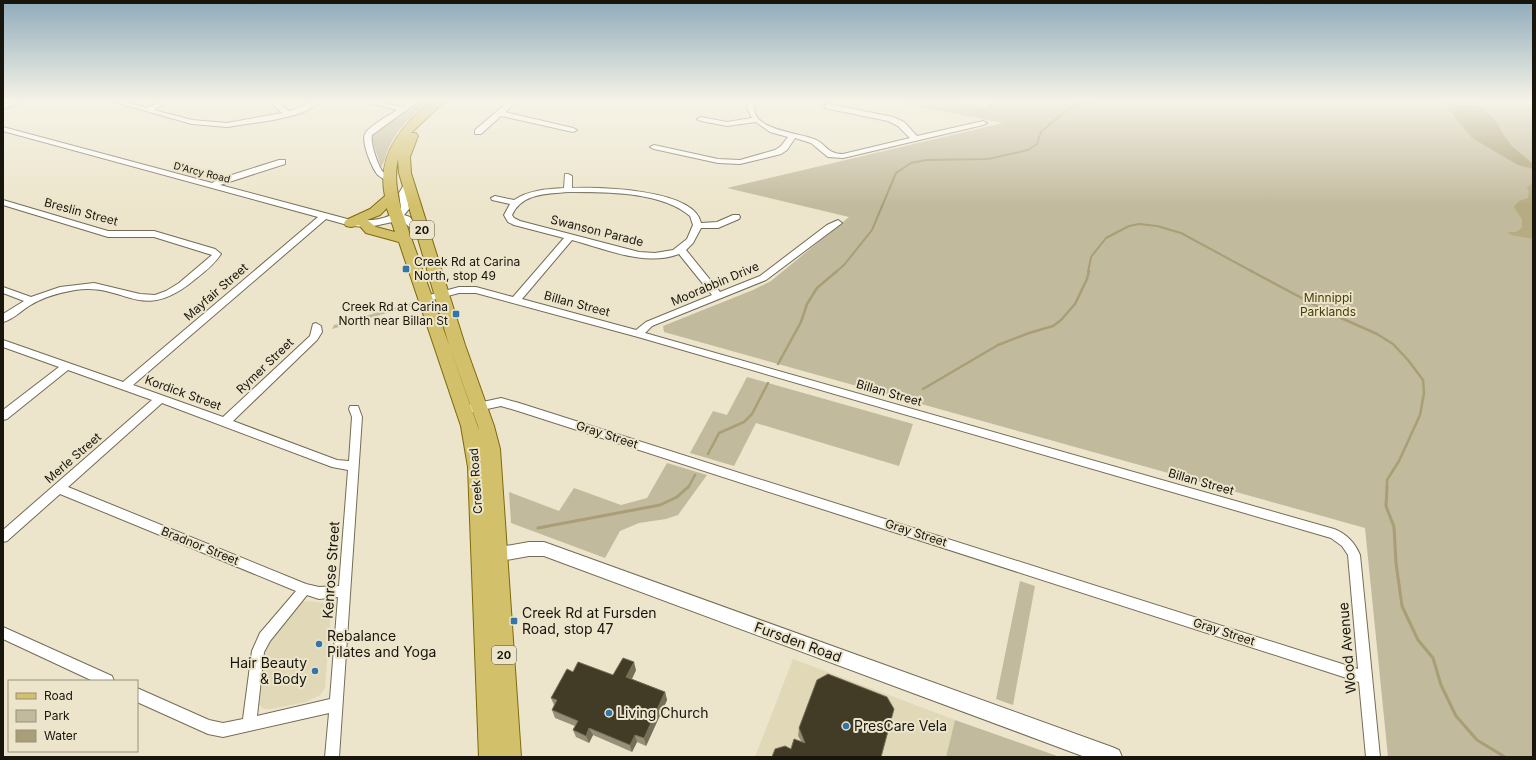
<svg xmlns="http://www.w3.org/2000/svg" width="1536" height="760" viewBox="0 0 1536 760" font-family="Inter,sans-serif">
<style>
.built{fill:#e1d8b7}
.green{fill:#c2ba9d}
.forest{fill:#b6ab81}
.water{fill:#a99e75}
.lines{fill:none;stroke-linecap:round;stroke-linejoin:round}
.stream-far2{stroke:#a99e75;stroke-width:2}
.stream-far1{stroke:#a99e75;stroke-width:2.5}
.stream{stroke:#a99e75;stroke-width:3}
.street-casing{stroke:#736c56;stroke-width:2}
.secondary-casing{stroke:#736c56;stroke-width:2}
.primary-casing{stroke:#7e6909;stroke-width:2}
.street{fill:#fff;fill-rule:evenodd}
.secondary{fill:#fff;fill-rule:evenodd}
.primary{fill:#d3c06a;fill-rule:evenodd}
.wall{fill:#979079}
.shaded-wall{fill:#756f58}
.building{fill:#423c27;stroke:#756f58}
.poi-dot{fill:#3076ab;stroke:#ece5cb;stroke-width:1.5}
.labels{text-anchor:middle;stroke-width:4;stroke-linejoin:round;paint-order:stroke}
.far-street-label{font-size:10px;fill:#17150c;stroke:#ece5cb}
.shield{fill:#ece5cb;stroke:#575345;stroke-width:1}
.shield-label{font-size:11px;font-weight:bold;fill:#17150c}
.street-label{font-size:12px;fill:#17150c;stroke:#ece5cb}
.poi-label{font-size:12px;fill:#17150c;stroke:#ece5cb;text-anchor:start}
.park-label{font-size:12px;fill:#473b03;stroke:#ece5cb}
.near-street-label{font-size:14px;fill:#17150c;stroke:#ece5cb}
.near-poi-label{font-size:14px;fill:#17150c;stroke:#ece5cb;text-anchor:start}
</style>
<rect width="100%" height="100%" fill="#ece5cb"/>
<!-- built -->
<g class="built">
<path d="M309 601 323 603 331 611 325 688 320 695 306 702 271 709H265L257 704 264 646 295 606 302 602Z"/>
<path d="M793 659 955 720 946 757H755Z"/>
</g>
<!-- green -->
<g class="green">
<path d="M419 100H431C415 113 398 127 389 147 386 153 385 162 381 167L371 137 377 130Z"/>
<path d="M901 100H948L987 108 992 100H1533V757H1388L1365 528 664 332 663 326 753 290 771 281 849 217 727 188 1003 123 901 103Z"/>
<path d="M414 302V305L332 329 334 325Z"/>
<path d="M747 377 913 424 899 466 756 423 734 466 690 453 713 411 727 415Z"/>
<path d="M667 463 707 475 678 515 666 519 639 523 620 531 605 558 511 523 509 492 559 511 574 488 621 505 647 498Z"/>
<path d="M1020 581 1035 586 1013 705 996 699Z"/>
<path d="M955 720 1060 757H946Z"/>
</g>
<!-- forest -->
<path class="forest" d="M1533 183V239L1511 235 1508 232H1516L1522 228V219L1514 207 1519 201 1528 198 1529 192 1527 187Z"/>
<!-- water -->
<path class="water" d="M1441 100H1473L1496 121 1503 134 1512 146 1533 164V169L1518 165 1472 138Z"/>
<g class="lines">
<!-- stream-far2 -->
<g class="stream-far2">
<path d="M836 272 844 265 872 230 896 173 911 163 926 160 988 159 1028 150 1037 144 1041 132 1064 112 1074 106 1095 100"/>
<path d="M1088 272 1091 257 1106 238 1129 226 1139 224 1157 226 1181 233 1253 272"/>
</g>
<!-- stream-far1 -->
<g class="stream-far1">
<path d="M1251 271 1330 313 1377 334 1393 344 1408 360 1423 380 1424 393 1420 415 1399 461 1387 480V488"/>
<path d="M778 364 801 322 807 304 817 288 837 271"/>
<path d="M923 389 998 345 1029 333 1053 326 1061 320 1075 304 1087 279 1089 271"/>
<path d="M708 454 719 433 744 422 752 414 768 383"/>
<path d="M688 488 695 475"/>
</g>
<!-- stream -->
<g class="stream">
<path d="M1387 487 1386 506 1394 527 1396 563 1402 606 1418 640 1433 658 1441 685 1456 716 1477 740 1505 757"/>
<path d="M538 528 660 505 677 497 688 487"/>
</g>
<!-- street casing -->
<g class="street-casing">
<g id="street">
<path d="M18 100H28L3 109V105Z"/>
<path d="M107 100H117L147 108 162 100H169L168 101 154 110 192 120 227 123 282 113 268 100H275L289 111C301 108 313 98 325 100L304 112 291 116 273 120 227 127 192 124Z"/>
<path d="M362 100H372L402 107 412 100H420L372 135C370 143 378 166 383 172 385 174 389 175 392 176V180C387 181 381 178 378 175 372 169 361 141 365 134 369 126 388 116 397 110L363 101Z"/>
<path d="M510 100H518L505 112 573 128 577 130 573 132 501 116 481 134H475V130Z"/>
<path d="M750 100H756C744 130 797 132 814 139 827 144 826 154 843 154L910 138 898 126 888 121 825 108 824 106 828 104 893 117 904 122 917 136 983 121 987 123 983 125 843 158 828 157 811 143 795 138 787 150 781 154 740 164 718 163 654 149 650 147 654 145 718 159 740 160 775 150 781 146 788 137 770 132 756 122 727 126 701 121 697 119 701 117 727 122 752 118 747 108Z"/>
<path d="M3 127 212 183 219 179 279 160H285V164L220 185 351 220C368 221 388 221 401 208L399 193 405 183H408L412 185 407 193 409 209 404 215 410 217 415 225 425 228 426 230 425 232C413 234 409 226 402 220L369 227 351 226 326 219 133 385 223 417 310 336 313 324 316 323 321 326 322 332 317 340 233 421 337 460 349 461 352 417 349 409 350 406H358L362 417 339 757H325L329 713 223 737 208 734 137 702V688L209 720 223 723 243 719 252 651 260 633 296 591 60 494 7 541 3 542V530L152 400 68 370 7 419 3 420V410L59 367 3 347V340L123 382 318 217 3 131ZM162 403 332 467 348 470 339 586 319 587 306 584 68 487ZM307 595 319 599 338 597 330 699 257 716 264 652 270 641Z"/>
<path d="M565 174H568L572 176V188C599 187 695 189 701 223L717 222 733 215H739L740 217 739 219 718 228H701L693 243 686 250 720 292 760 276 827 225 838 220 842 223 766 280 652 326 645 333 1334 529C1347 534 1355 543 1360 555L1380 757H1366L1359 682 518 411 501 406 473 412 469 411 468 408 469 405 501 398 519 403 1358 669 1348 555 1342 546 1331 538 638 337 476 293H459L425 302 422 301 420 299 422 297 459 287H476L513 297 564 238 514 225 508 222 504 215 510 204 492 200 491 198 495 196 514 200C529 190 547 189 564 188ZM568 192C604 192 661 191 690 216L693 225 687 239 673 250 655 253 639 252 520 221 514 218 512 215C522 193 547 194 568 192ZM572 240C606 249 645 267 679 254L712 295 646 322 636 330 522 299Z"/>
<path d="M3 200 108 231H154L215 249 221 254C214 265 203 273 193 281 140 324 125 282 75 290 58 293 43 297 29 306 21 311 12 320 3 322V314L24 301 3 293V287L31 297 60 287 94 283 140 294 155 295 166 291 179 283 212 255 154 237H108L3 205Z"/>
<path d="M3 627 112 676 114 681H93L3 639Z"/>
</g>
</g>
<!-- secondary casing -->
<g class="secondary-casing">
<path id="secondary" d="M529 542H544L1112 747 1119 750 1122 757H1085L544 556H529L489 563 483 561 481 556 483 551 489 549Z"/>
</g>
<!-- primary casing -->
<g class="primary-casing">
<path id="primary" d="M434 100H446L411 133H416L418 136 410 157 411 173 465 345 494 426 500 449 521 757H479L468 467 461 426 399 242 366 233 359 225 351 227 346 226 344 223 346 220 370 209 385 196C376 154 403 123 434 100ZM398 159 399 173 449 345 478 426 479 430 401 209C397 192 394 176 398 159ZM387 208V209L395 232 376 227 367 220 380 215Z"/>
</g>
<!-- street -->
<use href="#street" class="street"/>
<!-- secondary -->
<use href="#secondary" class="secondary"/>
<!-- primary -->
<use href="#primary" class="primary"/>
</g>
<!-- wall -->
<g class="wall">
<path d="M636 670 632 679 665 692 667 700 646 746 637 742 632 752 593 735 589 743 576 737 573 730 575 726 555 718 552 710 554 705 551 698 573 672 613 675Z"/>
<path d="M799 728 881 757 791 749 801 741 798 736Z"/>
</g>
<!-- shaded-wall -->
<g class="shaded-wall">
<path d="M634 662 636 670 629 685 626 677Z"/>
<path d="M665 692 667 700 646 746 644 738Z"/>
<path d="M589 728 593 735 589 743 586 736Z"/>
<path d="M635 735 637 742 632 752 630 745Z"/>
</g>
<!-- building -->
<g class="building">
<path d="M623 658 634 662 626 677 665 692 644 738 635 735 630 745 589 728 586 736 573 730 578 721 552 710 557 700 551 698 567 669 573 672 578 662 613 675Z"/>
<path d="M828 674 887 697 894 709 881 757H772L775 749 785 746 791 749 794 739 805 743 799 728 817 680Z"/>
</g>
<!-- sky -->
<linearGradient id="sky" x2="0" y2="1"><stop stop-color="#8fabba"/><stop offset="0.49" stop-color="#f6f3e8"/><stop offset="1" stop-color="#f6f3e8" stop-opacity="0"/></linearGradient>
<rect width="1536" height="206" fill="url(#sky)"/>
<!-- markers -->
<g class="poi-dot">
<rect x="402" y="265" width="8" height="8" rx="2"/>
<rect x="452" y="310" width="8" height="8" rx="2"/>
<rect x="510" y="617" width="8" height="8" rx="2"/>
<circle cx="319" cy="644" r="4"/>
<circle cx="315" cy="671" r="4"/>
<circle cx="609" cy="713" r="4"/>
<circle cx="846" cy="726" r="4"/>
</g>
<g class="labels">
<!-- far-street labels -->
<g class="far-street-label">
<text transform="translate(202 172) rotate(14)" y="4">D'Arcy Road</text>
</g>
<!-- shield labels -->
<g class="shield">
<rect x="410" y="221" width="24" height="18" rx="3"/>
<rect x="492" y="646" width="24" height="18" rx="3"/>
</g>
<g class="shield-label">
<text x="422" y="234">20</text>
<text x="504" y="659">20</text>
</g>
<!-- street labels -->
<g class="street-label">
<text transform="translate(81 212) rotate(15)" y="4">Breslin Street</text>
<text transform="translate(597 231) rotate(14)" y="4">Swanson Parade</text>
<text transform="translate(715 284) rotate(-23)" y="4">Moorabbin Drive</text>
<text transform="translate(216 292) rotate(-41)" y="4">Mayfair Street</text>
<text transform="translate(577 304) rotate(15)" y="4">Billan Street</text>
<text transform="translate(265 366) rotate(-44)" y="4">Rymer Street</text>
<text transform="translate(183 393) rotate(20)" y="4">Kordick Street</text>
<text transform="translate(889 393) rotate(16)" y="4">Billan Street</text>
<text transform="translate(607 435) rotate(18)" y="4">Gray Street</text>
<text transform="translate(73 458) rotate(-41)" y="4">Merle Street</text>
<text transform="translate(476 481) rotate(-94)" y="4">Creek Road</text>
<text transform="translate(1201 482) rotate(16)" y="4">Billan Street</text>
<text transform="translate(916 533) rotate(18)" y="4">Gray Street</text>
<text transform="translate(200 546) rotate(22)" y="4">Bradnor Street</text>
<text transform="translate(1224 632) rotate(18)" y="4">Gray Street</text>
</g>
<!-- poi labels -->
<g class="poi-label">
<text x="414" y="266">Creek Rd at Carina<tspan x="414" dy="14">North, stop 49</tspan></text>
<text x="448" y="311" text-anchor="end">Creek Rd at Carina<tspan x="448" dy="14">North near Billan St</tspan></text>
</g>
<!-- park labels -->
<g class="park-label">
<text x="1328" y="302">Minnippi<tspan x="1328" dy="14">Parklands</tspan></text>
</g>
<!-- near-street labels -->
<g class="near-street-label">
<text transform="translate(331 570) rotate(-86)" y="5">Kenrose Street</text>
<text transform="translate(798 642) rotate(20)" y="5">Fursden Road</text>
<text transform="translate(1347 648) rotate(-95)" y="5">Wood Avenue</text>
</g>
<!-- near-poi labels -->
<g class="near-poi-label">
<text x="522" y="618">Creek Rd at Fursden<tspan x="522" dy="16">Road, stop 47</tspan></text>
<text x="327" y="641">Rebalance<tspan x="327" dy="16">Pilates and Yoga</tspan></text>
<text x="307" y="668" text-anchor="end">Hair Beauty<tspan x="307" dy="16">&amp; Body</tspan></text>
<text x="617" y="718">Living Church</text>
<text x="854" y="731">PresCare Vela</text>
</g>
</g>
<!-- border -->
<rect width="1536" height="760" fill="none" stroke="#17150c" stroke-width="8"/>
<!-- legend -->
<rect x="8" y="680" width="130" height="72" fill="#ece5cb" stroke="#97927f"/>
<rect x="16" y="693" width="20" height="6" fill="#d3c06a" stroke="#97927f"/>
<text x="44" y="700" font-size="12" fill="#17150c">Road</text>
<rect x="16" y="710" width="20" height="12" fill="#c2ba9d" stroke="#97927f"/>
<text x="44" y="720" font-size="12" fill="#17150c">Park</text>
<rect x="16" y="730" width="20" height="12" fill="#a99e75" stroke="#97927f"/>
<text x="44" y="740" font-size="12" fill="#17150c">Water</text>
</svg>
